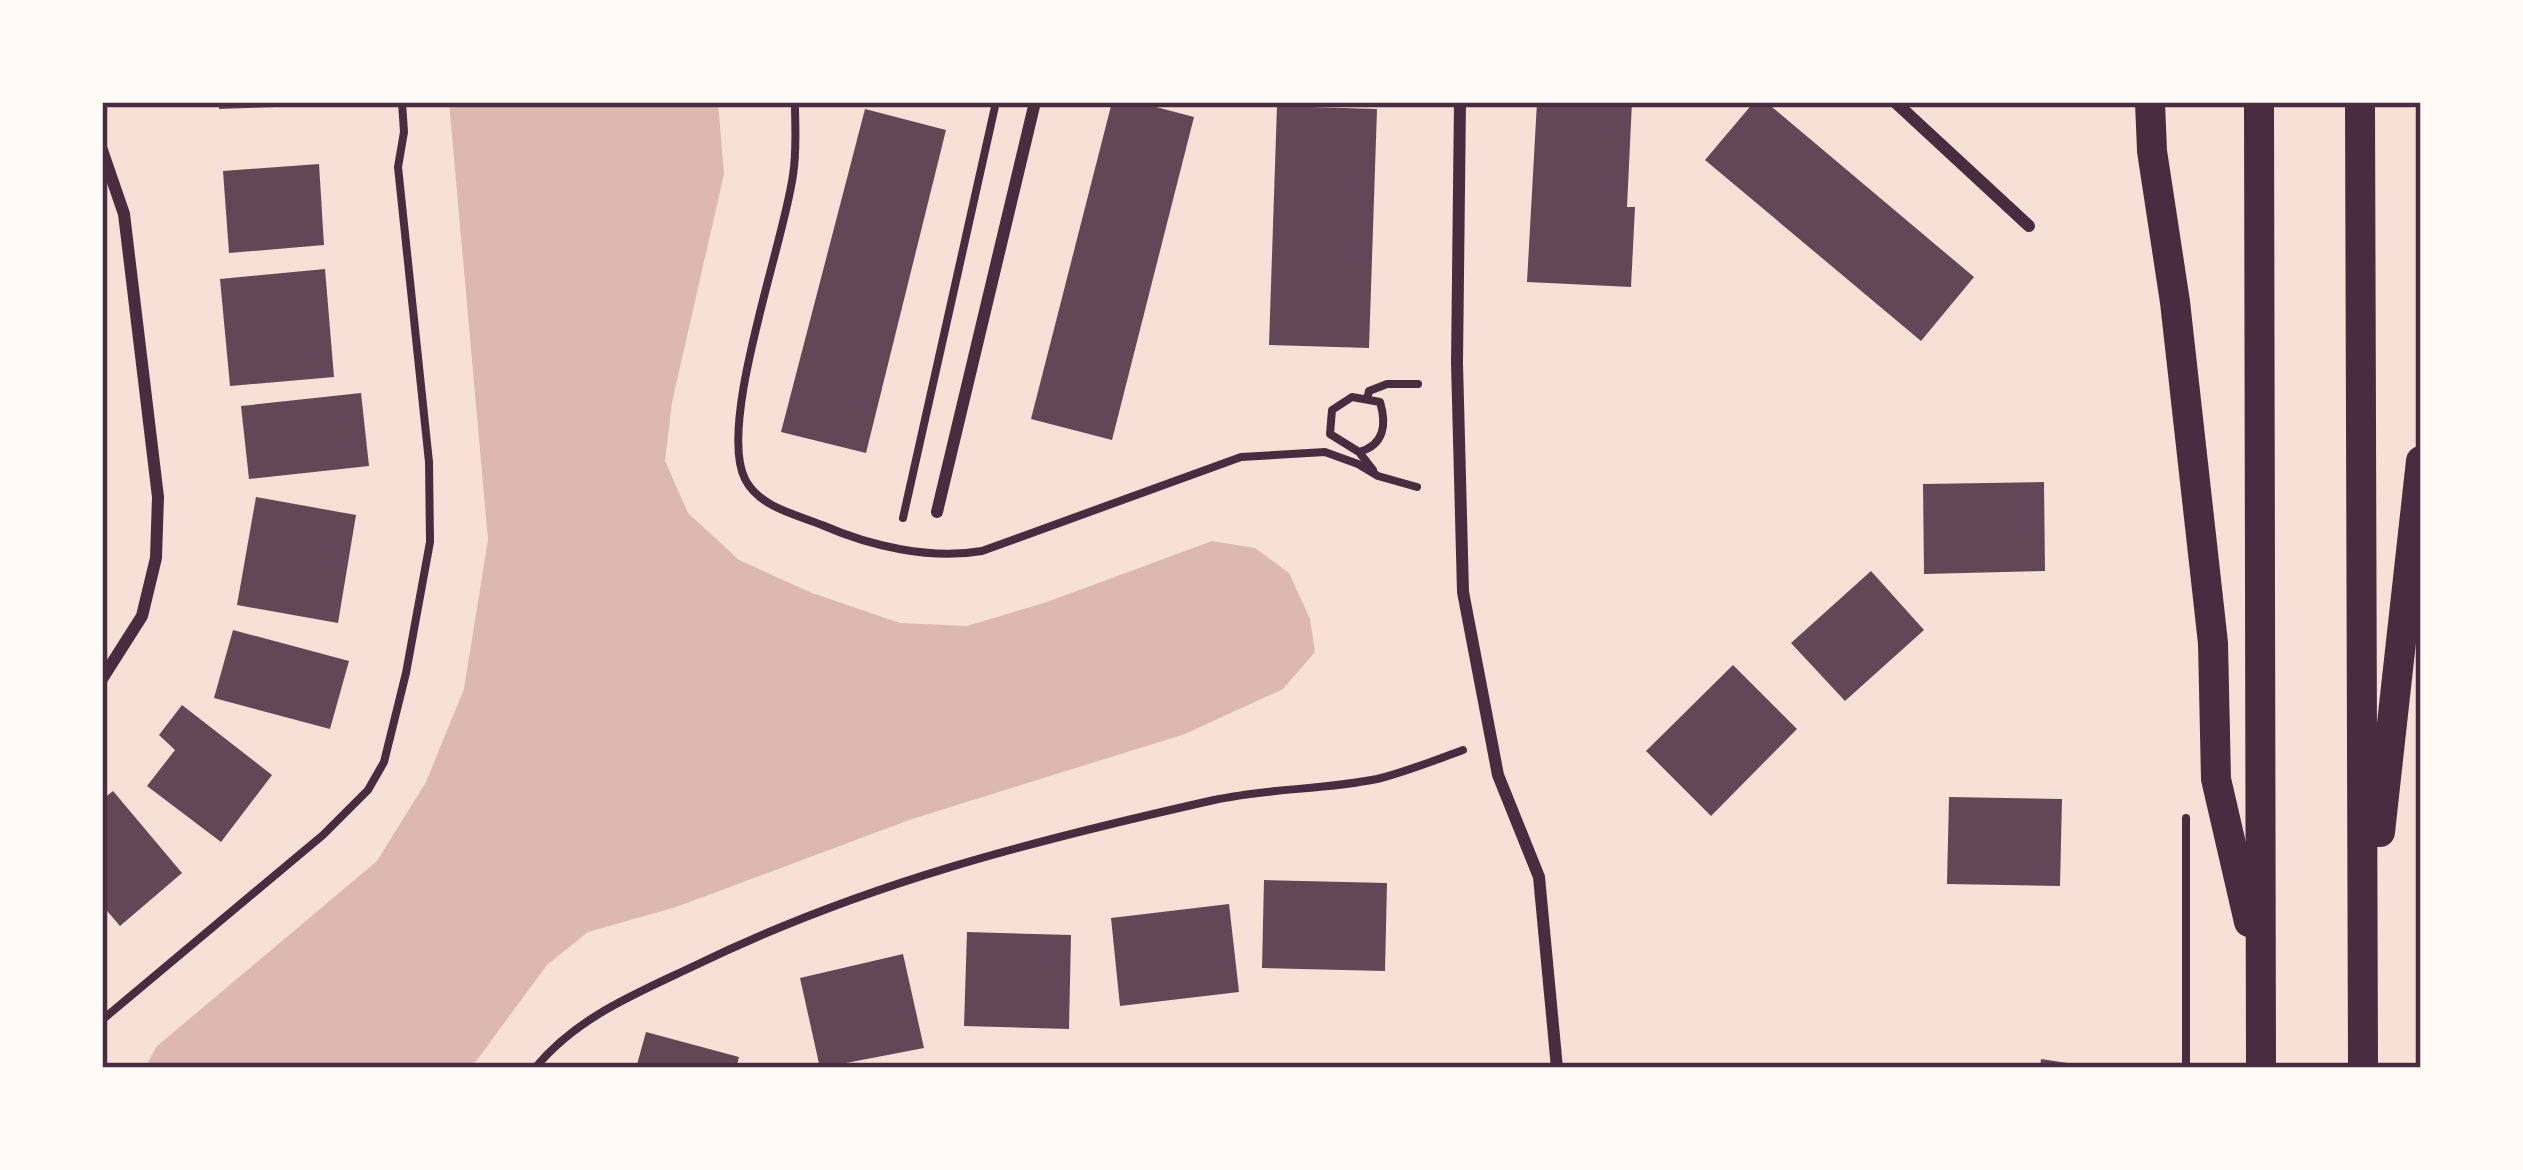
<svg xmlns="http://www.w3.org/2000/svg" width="2523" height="1170" viewBox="0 0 2523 1170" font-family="Helvetica,sans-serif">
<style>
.water{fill:#dcb8b0}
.building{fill:#644757}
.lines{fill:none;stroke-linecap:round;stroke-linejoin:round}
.path{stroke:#4a2c40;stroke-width:8}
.minor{stroke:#4a2c40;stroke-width:12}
.primary{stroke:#4a2c40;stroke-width:30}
.neatline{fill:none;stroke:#4a2c40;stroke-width:4.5}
</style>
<rect width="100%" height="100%" fill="#f7e1d7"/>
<!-- water -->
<path class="water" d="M449 102H718L724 174 672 402 665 461 688 513 739 560 812 593 900 623 967 626 1047 602 1212 541 1255 548 1289 573 1310 619 1315 652 1283 689 1185 734 912 819 676 907 588 932 547 965 471 1068H145L156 1047 377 861 426 782 464 689 488 540Z"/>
<!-- building -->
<g class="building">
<path d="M219 102H306V106L219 109Z"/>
<path d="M1112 102H1137L1194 117 1112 440 1031 419Z"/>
<path d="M1537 102H1632L1627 207H1635L1631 287 1527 282Z"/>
<path d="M1754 102H1766L1974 277 1921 341 1705 160Z"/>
<path d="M1277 106 1377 109 1369 348 1269 345Z"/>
<path d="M865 109 946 130 866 453 781 432Z"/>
<path d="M319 164 324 245 229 253 223 171Z"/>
<path d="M325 269 334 377 230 386 220 279Z"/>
<path d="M361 393 369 466 249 479 241 406Z"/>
<path d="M2044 482 2045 571 1924 574 1923 484Z"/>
<path d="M256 497 356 515 338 623 237 605Z"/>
<path d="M1871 571 1924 630 1845 701 1791 643Z"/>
<path d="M233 630 349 661 330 729 214 698Z"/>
<path d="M1733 665 1797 729 1711 816 1646 751Z"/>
<path d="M182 705 272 775 221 842 147 786 175 750 159 735Z"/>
<path d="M113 791 182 873 120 926 102 905V800Z"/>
<path d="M1949 797 2062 799 2060 886 1947 884Z"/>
<path d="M1264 880 1387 883 1385 971 1262 968Z"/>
<path d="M1229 904 1239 992 1120 1006 1111 918Z"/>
<path d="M967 932 1071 935 1069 1029 964 1026Z"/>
<path d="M903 954 924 1048 820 1068 800 978Z"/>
<path d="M646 1032 739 1057 736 1068H636Z"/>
<path d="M2041 1059 2081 1065 2080 1068H2040Z"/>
</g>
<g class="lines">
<!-- path -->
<g class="path">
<path d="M795 102C795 126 797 151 793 175 784 243 717 424 745 479 759 507 795 514 822 525 870 546 930 560 982 551L1241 457 1325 452 1358 464 1378 476 1417 487"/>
<path d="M1367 399 1369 391 1387 384H1418"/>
<path d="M1359 452C1384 445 1387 425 1380 402L1352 397 1332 410 1330 434 1359 452 1373 470"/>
<path d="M903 518 996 102"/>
<path d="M2186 818V1068"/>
<path d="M102 1020 323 835 368 790 384 762 406 673 430 542 429 462 398 167 404 132 402 102"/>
<path d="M535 1068C577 1017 635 994 694 966 862 884 1032 841 1214 800 1268 788 1323 790 1377 779 1406 772 1435 760 1463 750"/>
</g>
<!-- minor -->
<g class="minor">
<path d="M1460 102 1457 363 1463 592 1498 775 1539 877 1557 1068"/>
<path d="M1895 102 2029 226"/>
<path d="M102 150 124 214 158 497 156 558 142 616 102 679"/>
<path d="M937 512 1035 102"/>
</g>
<!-- primary -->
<g class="primary">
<path d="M2150 102 2152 151 2175 302 2213 643 2216 779 2249 922"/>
<path d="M2259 102 2261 1068"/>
<path d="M2360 102 2363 1068"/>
<path d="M2380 832 2421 461"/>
</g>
</g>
<!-- border -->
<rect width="2523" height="1170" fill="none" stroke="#fffaf5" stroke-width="210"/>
<rect x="105" y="105" width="2313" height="960" class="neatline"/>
</svg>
